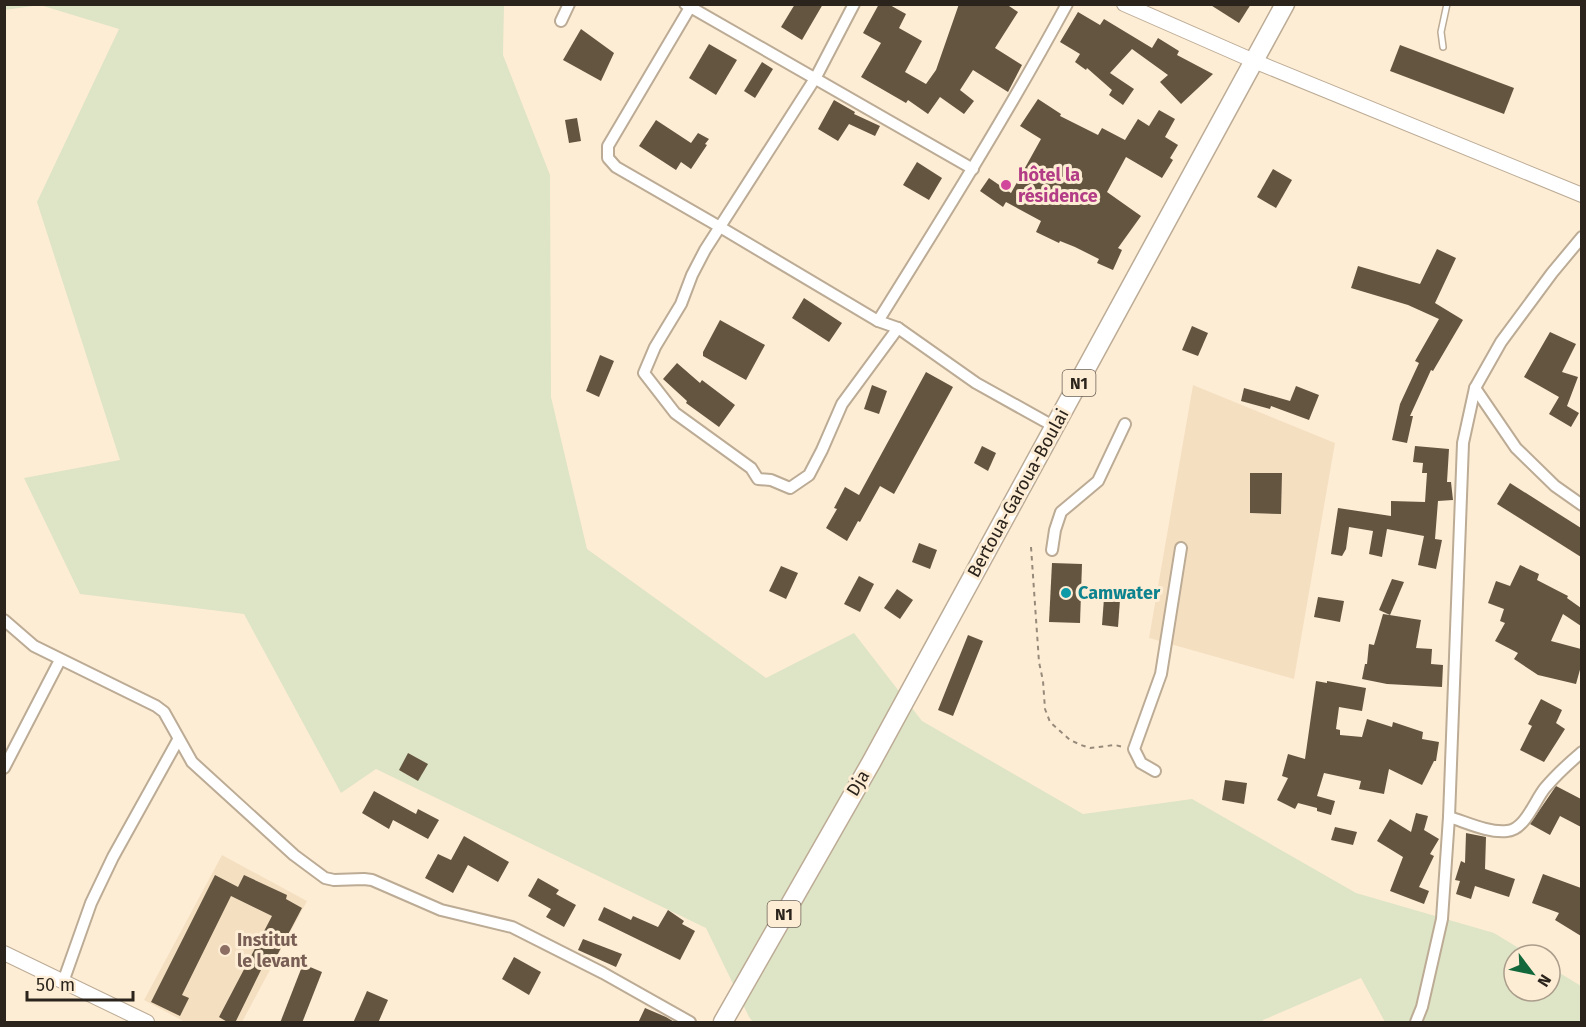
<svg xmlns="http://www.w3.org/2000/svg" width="1586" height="1027" viewBox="0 0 1586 1027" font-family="'Fira Sans',sans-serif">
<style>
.built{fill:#f5dfc1}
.green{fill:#dee4c6}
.building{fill:#645541}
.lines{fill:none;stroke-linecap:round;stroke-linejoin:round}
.service-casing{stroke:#bcab95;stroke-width:8}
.minor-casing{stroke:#bcab95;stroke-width:14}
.tertiary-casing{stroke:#bcab95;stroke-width:16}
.trunk-casing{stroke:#bcab95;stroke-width:21}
.path{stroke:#968a7a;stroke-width:2;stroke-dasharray:4.5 4.5;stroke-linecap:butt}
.service{stroke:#fff;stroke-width:5}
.minor{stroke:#fff;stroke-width:10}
.tertiary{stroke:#fff;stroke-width:14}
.trunk{stroke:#fff;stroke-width:18}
.hotel-dot{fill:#d1479c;stroke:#feedd5;stroke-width:2}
.culture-dot{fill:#0f9aa8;stroke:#feedd5;stroke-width:2}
.education-dot{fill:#8d6e63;stroke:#feedd5;stroke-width:2}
.labels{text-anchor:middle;stroke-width:6;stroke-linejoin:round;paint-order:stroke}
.shield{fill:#feedd5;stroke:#6a6054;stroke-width:1.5}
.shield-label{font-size:16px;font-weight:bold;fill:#2b241c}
.hotel-label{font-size:18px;font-weight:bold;fill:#b23c85;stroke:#feedd5;text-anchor:start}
.street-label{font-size:18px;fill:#2b241c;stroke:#feedd5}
.culture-label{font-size:18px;font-weight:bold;fill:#0d838f;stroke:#feedd5;text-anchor:start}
.education-label{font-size:18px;font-weight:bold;fill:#785e54;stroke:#feedd5;text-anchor:start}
</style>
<rect width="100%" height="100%" fill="#feedd5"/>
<!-- built -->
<g class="built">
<path d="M1193 385 1335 443 1294 679 1149 638Z"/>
<path d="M222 855 307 901 242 1022H185L144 1000Z"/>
</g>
<!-- green -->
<path class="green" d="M4 5H504L503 55 550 175 551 397 587 549 766 678 854 633 922 721 1083 814 1192 799 1356 893 1494 933 1530 955H1514V991H1550V967L1581 986V1022H1385L1361 978 1263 1020 1262 1022H753L749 1017 706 928 376 769 341 793 244 614 80 594 24 478 120 460 37 202 119 29 40 5 5 10Z"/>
<!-- building -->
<g class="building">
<path d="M795 4H823L802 40 781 27Z"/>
<path d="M879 4H888L906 14 899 28 922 41 905 72 926 84 936 70 959 4H1006L1018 12 995 48 1022 65 1008 92 973 70 960 90 974 101 964 114 940 97 928 114 908 100 906 103 861 77 881 43 863 33Z"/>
<path d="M1209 4H1251L1239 23Z"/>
<path d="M1078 12 1100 25 1104 19 1152 48 1158 38 1179 51 1177 55 1213 74 1181 104 1160 82 1168 75 1132 49 1110 73 1134 89 1123 105 1109 95 1112 90 1087 68 1086 70 1075 62 1080 54 1060 42Z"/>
<path d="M581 29 614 53 601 81 563 60Z"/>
<path d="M709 44 737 60 716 95 689 78Z"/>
<path d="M1400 45 1514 88 1504 114 1390 71Z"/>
<path d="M762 62 773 69 755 98 744 91Z"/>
<path d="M1038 99 1061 114 1060 116 1098 135 1102 128 1125 140 1138 119 1149 126 1159 110 1175 119 1165 137 1178 145 1170 158 1173 160 1162 178 1126 157 1107 192 1141 216 1118 248 1122 250 1113 270 1097 263 1099 259 1075 247 1060 241 1059 243 1036 232 1041 221 1006 202 1003 207 980 191 989 178 1011 193 1041 139 1020 126Z"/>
<path d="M834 100 855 112 854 114 880 126 875 136 849 124 838 141 818 129Z"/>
<path d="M577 118 581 141 569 143 565 120Z"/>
<path d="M656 120 691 143 698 133 709 139 705 144 707 145 691 169 681 162 676 170 639 146Z"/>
<path d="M917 162 942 178 929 200 903 185Z"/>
<path d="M1273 169 1292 180 1276 208 1257 197Z"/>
<path d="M1437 249 1456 258 1435 303 1463 320 1433 371 1431 370 1410 416H1413L1407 443 1392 440 1400 404 1419 363 1415 361 1439 319 1408 305 1351 288 1358 266 1420 284Z"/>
<path d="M804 298 842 323 829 342 792 318Z"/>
<path d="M720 320 765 345 746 380 703 356V352Z"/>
<path d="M1192 326 1208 333 1198 356 1182 350Z"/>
<path d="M1550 332 1576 344 1562 372 1578 377 1567 406 1579 413 1571 427 1549 414 1559 397 1524 377Z"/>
<path d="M600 355 614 361 599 397 586 391Z"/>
<path d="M677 363 700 383 702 380 735 405 719 427 686 403 687 401 663 379Z"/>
<path d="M926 372 953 387 894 494 880 486 860 522 858 521 847 541 826 528 837 509 834 508 845 487 859 495Z"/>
<path d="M872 385 887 391 879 414 864 409Z"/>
<path d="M1296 386 1319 395 1309 420 1271 406 1270 409 1241 401 1244 388 1290 401Z"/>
<path d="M982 446 996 453 988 471 974 463Z"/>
<path d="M1415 446 1449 449 1447 482H1451L1453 500 1438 501 1435 539 1442 540 1436 569 1418 565 1424 536 1387 529 1382 557 1369 554 1373 531 1349 527 1346 549 1342 556 1331 554 1338 508 1391 516V501L1425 502 1427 473H1422L1423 463 1413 462Z"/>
<path d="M1250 473H1282L1281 514 1250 513Z"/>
<path d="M1510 483 1581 528V557L1497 504Z"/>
<path d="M919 543 937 550 930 569 912 562Z"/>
<path d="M1052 563 1082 564 1080 623 1049 622Z"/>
<path d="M1520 565 1539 574 1537 580 1568 596 1567 598 1581 608V626L1563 614 1551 641 1581 649V666L1576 684 1538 675 1514 659 1518 653 1495 641 1505 623 1500 621 1504 609 1488 603 1496 581 1510 586Z"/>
<path d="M781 566 798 573 786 599 769 591Z"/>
<path d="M859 576 874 584 860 612 844 604Z"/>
<path d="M1392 579 1404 582 1390 615 1379 610Z"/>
<path d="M897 589 913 600 900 619 884 608Z"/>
<path d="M1318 597 1344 601 1340 622 1314 617Z"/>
<path d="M1104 598 1120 600 1118 627 1102 625Z"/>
<path d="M1383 614 1421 620 1416 648 1432 649 1431 664 1443 665 1442 687 1387 684 1362 679 1365 664H1367L1369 644 1374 645Z"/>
<path d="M968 635 983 641 953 716 938 710Z"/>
<path d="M1316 681 1327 683V681L1366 688 1362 711 1339 707 1336 729 1340 730V735L1362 737 1367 719 1392 727 1393 722 1423 732 1422 739 1439 742 1436 761H1434L1422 785 1389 769 1384 794 1359 789 1361 781 1324 773 1317 796 1335 801 1331 815 1317 811V808L1298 803 1295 809 1277 800 1288 778 1282 776 1288 754 1305 759Z"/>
<path d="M1541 699 1562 710 1556 723 1565 729 1544 762 1520 750 1532 726 1528 724Z"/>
<path d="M408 753 428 764 418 781 399 770Z"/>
<path d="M1225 780 1247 783 1244 804 1222 800Z"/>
<path d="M1556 786 1581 799V827L1560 816 1550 835 1530 824Z"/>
<path d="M374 791 416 814 418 809 439 820 428 839 393 820 389 829 362 813Z"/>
<path d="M1416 813 1428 816 1424 830 1439 839 1430 854 1434 856 1419 887 1429 891 1424 904 1390 891 1403 857 1377 841 1390 819 1411 832Z"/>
<path d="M1335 827 1357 832 1353 845 1331 840Z"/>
<path d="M1466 833 1486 837 1485 869 1515 879 1509 897 1475 886 1471 899 1456 894 1460 881 1455 880 1461 861 1465 863Z"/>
<path d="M464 836 509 862 498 882 468 865 453 893 425 878 438 854 451 860Z"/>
<path d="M1543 874 1581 888V936L1555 920 1559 913 1532 903Z"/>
<path d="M215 875 238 887 244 875 287 895 286 899 302 908 271 967 264 964 235 1023H229L219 1017 272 916 231 896 182 995 189 998 180 1016 151 1002Z"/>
<path d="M538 878 559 890 556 894 576 905 564 927 546 917 551 909 528 896Z"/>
<path d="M604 907 631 920 633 916 658 927 668 910 684 921 682 924 695 931 680 960 598 920Z"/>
<path d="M583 939 622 954 616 967 578 950Z"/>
<path d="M514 957 541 972 529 995 502 979Z"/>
<path d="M303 964 322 972 302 1023H280Z"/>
<path d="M367 991 388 1000 378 1023H353Z"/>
<path d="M645 1008 666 1017 676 1023H638Z"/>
</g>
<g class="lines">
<!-- service casing -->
<g class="service-casing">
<path id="service" d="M1443 47 1441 32 1447 4"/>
</g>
<!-- minor casing -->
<g class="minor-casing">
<g id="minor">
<path d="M685 4 973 169"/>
<path d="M692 4 608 146V158L616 167 720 227 878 321"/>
<path d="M854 4 816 77 705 250 692 275 681 304 655 347 644 373 675 413 751 468 758 479 771 480 790 488 809 475 822 450 842 404 898 328"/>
<path d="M561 21 569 4"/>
<path d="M1475 388 1516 448 1555 486 1582 505"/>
<path d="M1055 427 976 383 898 328 878 321C943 217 1008 113 1067 4"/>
<path d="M1052 550 1055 530 1061 512 1098 481 1125 424"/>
<path d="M4 620 34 646 156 706 164 712 192 762 294 855 325 878 334 880 364 879 372 880 441 910 512 927 603 973 690 1022"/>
<path d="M4 768 60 660"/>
<path d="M1155 771 1141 763 1134 749 1161 674 1181 548"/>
<path d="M1449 817C1466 822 1488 833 1507 831 1525 830 1535 800 1545 788 1556 775 1569 763 1582 752"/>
<path d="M63 982 91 903 113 857 178 740"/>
<path d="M1416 1022 1422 1007 1442 919 1449 817 1463 443 1475 388 1501 342 1552 273 1582 237"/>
</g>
</g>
<!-- tertiary casing -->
<g class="tertiary-casing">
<g id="tertiary">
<path d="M1124 4 1254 61 1582 195"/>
<path d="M4 953 147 1022"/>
</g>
</g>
<!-- trunk casing -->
<g class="trunk-casing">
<path id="trunk" d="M723 1022 872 761 1285 4"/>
</g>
<!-- path -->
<path class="path" d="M1031 547 1039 662 1043 681 1045 709 1050 722 1070 740 1081 745 1090 748 1115 745 1123 747"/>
<!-- service -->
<use href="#service" class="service"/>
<!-- minor -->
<use href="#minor" class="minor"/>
<!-- tertiary -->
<use href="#tertiary" class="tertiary"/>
<!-- trunk -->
<use href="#trunk" class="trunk"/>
</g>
<!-- markers -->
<circle class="hotel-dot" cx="1006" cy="185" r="6"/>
<circle class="culture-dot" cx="1066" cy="593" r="6"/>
<circle class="education-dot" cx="225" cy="950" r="6"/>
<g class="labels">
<!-- shield labels -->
<g class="shield">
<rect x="1062.5" y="370" width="33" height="26" rx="4.5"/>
<rect x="767.5" y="901" width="33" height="26" rx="4.5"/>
</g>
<g class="shield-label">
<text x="1079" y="389">N1</text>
<text x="784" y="920">N1</text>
</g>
<!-- hotel labels -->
<g class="hotel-label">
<text x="1018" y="181">hôtel la<tspan x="1018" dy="21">résidence</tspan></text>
</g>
<!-- street labels -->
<g class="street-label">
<text transform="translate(1018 493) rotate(-61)" y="6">Bertoua-Garoua-Boulai</text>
<text transform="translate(858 783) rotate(-59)" y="6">Dja</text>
</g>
<!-- culture labels -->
<g class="culture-label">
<text x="1078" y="599">Camwater</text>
</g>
<!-- education labels -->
<g class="education-label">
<text x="237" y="946">Institut<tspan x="237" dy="21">le levant</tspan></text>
</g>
</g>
<!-- border -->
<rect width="1586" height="1027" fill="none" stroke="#2b241c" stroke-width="12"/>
<!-- north arrow -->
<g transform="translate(1532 973) rotate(122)"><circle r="28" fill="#feedd5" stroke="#aa9d8b" stroke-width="1.5"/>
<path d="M0-4.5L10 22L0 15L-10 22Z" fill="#12683a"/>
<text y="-9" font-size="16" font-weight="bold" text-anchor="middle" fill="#2b241c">N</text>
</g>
<!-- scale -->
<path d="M27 991v9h106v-9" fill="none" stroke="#2b241c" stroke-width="3"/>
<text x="36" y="991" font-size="18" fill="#2b241c" stroke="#feedd5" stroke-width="4.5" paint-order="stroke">50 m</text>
</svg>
